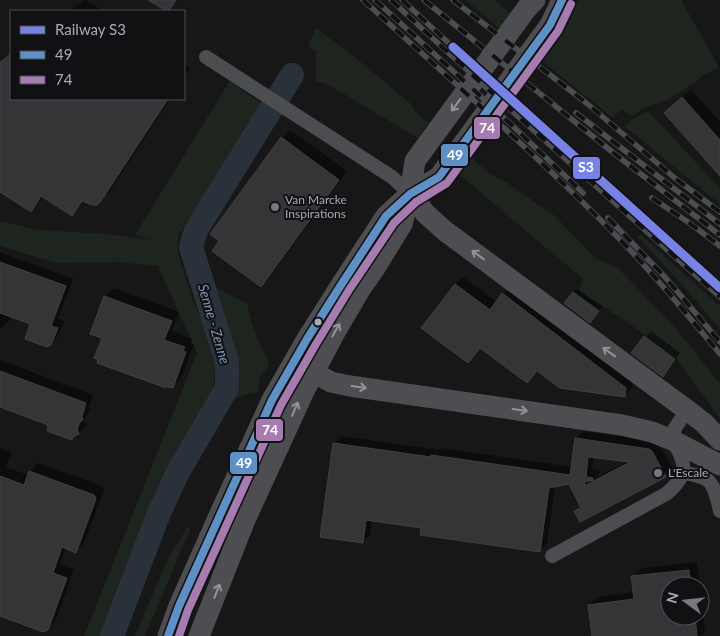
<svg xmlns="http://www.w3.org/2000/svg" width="720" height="636" viewBox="0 0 720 636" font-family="Lato,sans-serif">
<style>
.green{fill:#1d251e}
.shadow{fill:#0007;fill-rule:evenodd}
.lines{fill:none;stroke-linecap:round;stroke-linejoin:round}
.river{stroke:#29323a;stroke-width:24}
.building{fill:#353537;stroke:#404144;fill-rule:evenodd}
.street{stroke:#4b4d50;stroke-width:14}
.primary{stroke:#4e4e52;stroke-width:21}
.rail-casing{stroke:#4b4d50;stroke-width:5.5}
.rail{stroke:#111113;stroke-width:4;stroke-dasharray:11;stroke-linecap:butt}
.bus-1-casing{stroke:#111113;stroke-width:11}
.bus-2-casing{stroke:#111113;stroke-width:11}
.bus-1{stroke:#5e8fc5;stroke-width:8}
.bus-2{stroke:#a67cb0;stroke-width:8}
.rail-1-casing{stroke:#111113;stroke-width:12}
.rail-1{stroke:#7881e4;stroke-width:9}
.oneway{stroke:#9194a0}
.poi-dot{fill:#757881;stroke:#111113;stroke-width:2}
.bus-dot{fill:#a7acba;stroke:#111113;stroke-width:2}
.labels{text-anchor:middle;stroke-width:4;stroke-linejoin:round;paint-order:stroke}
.poi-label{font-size:12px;fill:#a7acba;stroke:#111113;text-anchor:start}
.water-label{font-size:14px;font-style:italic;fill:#7a9ab8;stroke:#111113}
.line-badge{stroke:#111113;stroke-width:2}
.badge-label{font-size:14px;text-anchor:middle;font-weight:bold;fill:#fff}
</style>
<rect width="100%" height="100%" fill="#171717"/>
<!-- green -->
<g class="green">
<path d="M466 0H494L510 13 500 29Z"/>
<path d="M579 0H681L719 67 704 75 694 83 667 100 644 108 632 116 621 109 613 118 537 57Z"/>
<path d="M316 28 351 54 410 103 415 111 428 123 418 138 329 85 316 81V51L308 46Z"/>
<path d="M231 79 232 83 261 103 240 140 231 151 228 160 225 161 212 184 186 222 178 237V254L193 301 216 348 213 396 178 450 104 636H84L197 353 158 266 116 262 57 263 0 246V221L38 230 107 234 152 240 135 235Z"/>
<path d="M648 111 720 188V204L624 126 631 120Z"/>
<path d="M468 155 492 175 506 182 555 216 596 259 618 268 644 295 674 326 720 384V419L676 358 627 322 579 291 583 279 461 176 459 168Z"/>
<path d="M640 234 720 306V329L687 290 637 236Z"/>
<path d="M201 245 214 286 247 304 254 330 267 359 269 367 260 377 258 392 249 393 234 400 240 387 236 365 228 337 195 247Z"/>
<path d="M191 527 145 636H135L168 558 187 528Z"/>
</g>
<!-- shadow -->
<g class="shadow">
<path d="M84 0H86L103 11H68Z"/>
<path d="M150 0H178L168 11Z"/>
<path d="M11 53V99H170L110 191 101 200 84 201 72 215 43 196 39 202 31 211 0 190V61Z"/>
<path d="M184 64 190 68 184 78Z"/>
<path d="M691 89 720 122V174L665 113Z"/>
<path d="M290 130 347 171 270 277 261 285 282 138Z"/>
<path d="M0 252 73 279 58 318 64 321 58 336 51 344 32 323 11 316 9 321 1 328H0Z"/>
<path d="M463 277 497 302 511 286 633 380 632 388 624 396 538 370 527 382 481 347 468 362 455 284Z"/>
<path d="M114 288 179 312 172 331 192 339 191 343 194 344 181 378 173 386 167 385 165 387 103 337 92 333 105 296Z"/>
<path d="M577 289 602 306 594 317 573 292Z"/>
<path d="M651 331 680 353 669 369 663 375 645 337Z"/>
<path d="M0 360 93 395 89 407 91 410 87 415 84 420 87 425 78 433 75 435 0 406Z"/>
<path d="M584 431 657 442 659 443 673 469 665 476 576 512 582 506 570 483 555 485 547 543 539 551 422 527 372 519 370 535 362 542 334 444 342 436 438 450 440 448 573 467 576 439ZM594 456 628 461 594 479 601 471 592 469Z"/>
<path d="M0 448 12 453 6 467 28 475 30 471 38 463 102 486 104 490 84 543 76 551 66 548 60 564 74 569 56 620 47 629 0 614Z"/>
<path d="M697 562 705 632 701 636H593L589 605 598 597 635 592 633 577 641 568ZM670 586H700V616H670Z"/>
</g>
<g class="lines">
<!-- river -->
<path class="river" d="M112 636 159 513 178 472 227 388V362L191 247 196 230 292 75"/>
</g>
<!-- building -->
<g class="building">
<path d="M148 0H176L169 11H166Z"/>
<path d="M11 54V99H168L101 201 97 205H93L82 201 72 216 41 196 31 212 0 192V62Z"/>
<path d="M682 97 720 140V176L664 113Z"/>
<path d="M281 137 339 180 261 287 212 251 219 241 210 234Z"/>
<path d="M0 262 66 286 51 326 58 328 51 345 47 347 25 339 30 324 0 313Z"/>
<path d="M455 284 490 310 502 293 626 388 625 397 560 388 537 371 527 383 480 348 468 363 421 328Z"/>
<path d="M573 292 599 311 590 323 564 303Z"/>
<path d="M104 296 172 321 164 340 185 347 183 351 186 352 173 388 171 387V388L166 386V388L97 363 98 359 94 358 102 338 90 334Z"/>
<path d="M644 336 675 359 663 377 631 353Z"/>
<path d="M0 371 86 403 82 417 83 420 80 422 77 429 79 434 73 437 72 440 47 431 48 425 0 407Z"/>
<path d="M575 438 649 449 652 451 666 477 580 522 574 511 581 508 569 484 549 488 540 552 420 535 421 528 366 520 363 543 320 537 333 443 431 457V455L570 475ZM588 457 630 462 584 486 585 482 593 480V478L586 477Z"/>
<path d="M29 471 94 495 96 499 76 553 62 547 53 573 67 578 48 630 43 632 0 616V476L24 485Z"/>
<path d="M689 570 691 586H670V616H695L697 636H592L588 605 634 599 631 576Z"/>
</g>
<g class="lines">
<!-- street -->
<g class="street">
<path d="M206 57 392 177 410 194"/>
<path d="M683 473C713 477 713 482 720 511"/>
<path d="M552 556 666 494C689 475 687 463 672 440L675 428 687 410"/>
</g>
<!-- primary -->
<g class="primary">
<path d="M410 194 426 214 445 231 687 410 704 423 720 440"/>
<path d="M302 366 331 382 350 386 622 425 652 432 672 440 720 465"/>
<path d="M168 636 179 606 218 518 272 400 307 339 341 285 386 216 410 194 439 177 550 25 562 0"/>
<path d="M199 636 245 520 305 389 334 334 361 288 375 268 402 224 410 194 415 161 527 8 535 0"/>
</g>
<!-- rail casing -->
<g class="rail-casing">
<g id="rail">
<path d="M363 0C453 82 546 163 631 251 662 284 691 319 720 354"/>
<path d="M375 0 498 112 583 193"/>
<path d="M391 0 504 104 720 297"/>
<path d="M402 0 453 47"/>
<path d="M424 0 611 151 720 235"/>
<path d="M453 0 584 101 676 179 720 212"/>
<path d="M576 113 720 224"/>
<path d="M652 198 688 222 720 246"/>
<path d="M608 218 665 277 720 342"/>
</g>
</g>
<!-- rail -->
<use href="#rail" class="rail"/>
<!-- bus-1 casing -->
<g class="bus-1-casing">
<path id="bus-1" d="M168 636 179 606 272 400 307 339 341 285 386 216 410 194 439 177 550 25 562 0"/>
</g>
<!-- bus-2 casing -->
<g class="bus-2-casing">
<path id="bus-2" d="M179 636 188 610 281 405 316 344 349 290 394 223 416 202 447 183 558 31 571 4"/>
</g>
<!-- bus-1 -->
<use href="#bus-1" class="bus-1"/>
<!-- bus-2 -->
<use href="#bus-2" class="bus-2"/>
<!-- rail-1 casing -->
<g class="rail-1-casing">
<path id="rail-1" d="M453 47 720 288"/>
</g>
<!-- rail-1 -->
<use href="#rail-1" class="rail-1"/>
</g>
<!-- one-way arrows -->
<defs><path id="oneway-shaft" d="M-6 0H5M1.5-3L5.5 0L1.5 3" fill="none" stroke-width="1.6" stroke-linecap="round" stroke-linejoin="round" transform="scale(1.25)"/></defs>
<g class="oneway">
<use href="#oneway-shaft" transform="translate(456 105) rotate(126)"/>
<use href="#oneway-shaft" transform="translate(478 255) rotate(-144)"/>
<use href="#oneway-shaft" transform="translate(336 330) rotate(-60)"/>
<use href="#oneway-shaft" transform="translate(609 352) rotate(-144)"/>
<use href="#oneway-shaft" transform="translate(359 387) rotate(8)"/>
<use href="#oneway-shaft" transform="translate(295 409) rotate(-66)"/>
<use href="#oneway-shaft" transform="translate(520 410) rotate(8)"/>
<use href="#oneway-shaft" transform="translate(217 591) rotate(-69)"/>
</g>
<!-- markers -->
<g class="poi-dot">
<circle cx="275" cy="207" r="5"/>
<circle cx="658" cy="473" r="5"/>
</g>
<circle class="bus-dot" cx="318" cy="322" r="4.5"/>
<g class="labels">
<!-- poi labels -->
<g class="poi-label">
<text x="285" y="204">Van Marcke<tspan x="285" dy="14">Inspirations</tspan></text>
<text x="668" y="477">L'Escale</text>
</g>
<!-- water labels -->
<g class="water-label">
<text transform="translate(214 324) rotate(74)" y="5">Senne - Zenne</text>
</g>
</g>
<g class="line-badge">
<rect x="473" y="116" width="28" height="24" rx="5" fill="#a67cb0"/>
<rect x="440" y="143" width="29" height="24" rx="5" fill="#5e8fc5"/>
<rect x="572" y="156" width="29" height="24" rx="5" fill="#7881e4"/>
<rect x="255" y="418" width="29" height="24" rx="5" fill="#a67cb0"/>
<rect x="229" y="451" width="29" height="24" rx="5" fill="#5e8fc5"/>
</g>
<g class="badge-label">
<text x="487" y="133">74</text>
<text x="455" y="160">49</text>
<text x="586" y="172">S3</text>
<text x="270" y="435">74</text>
<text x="244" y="468">49</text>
</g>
<!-- legend -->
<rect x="10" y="10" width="175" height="90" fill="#111113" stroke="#4d4f56"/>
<rect x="20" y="26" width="25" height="8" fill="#7881e4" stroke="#4d4f56"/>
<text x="55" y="35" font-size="15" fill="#a7acba">Railway S3</text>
<rect x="20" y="51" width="25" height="8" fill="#5e8fc5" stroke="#4d4f56"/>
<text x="55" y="60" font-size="15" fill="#a7acba">49</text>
<rect x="20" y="76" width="25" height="8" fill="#a67cb0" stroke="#4d4f56"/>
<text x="55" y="85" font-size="15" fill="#a7acba">74</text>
<!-- north arrow -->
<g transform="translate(685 601) rotate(285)"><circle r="24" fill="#111113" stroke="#4d4f56"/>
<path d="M0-4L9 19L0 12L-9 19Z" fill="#757881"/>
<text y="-8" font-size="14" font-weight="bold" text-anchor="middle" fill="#a7acba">N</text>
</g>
</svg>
